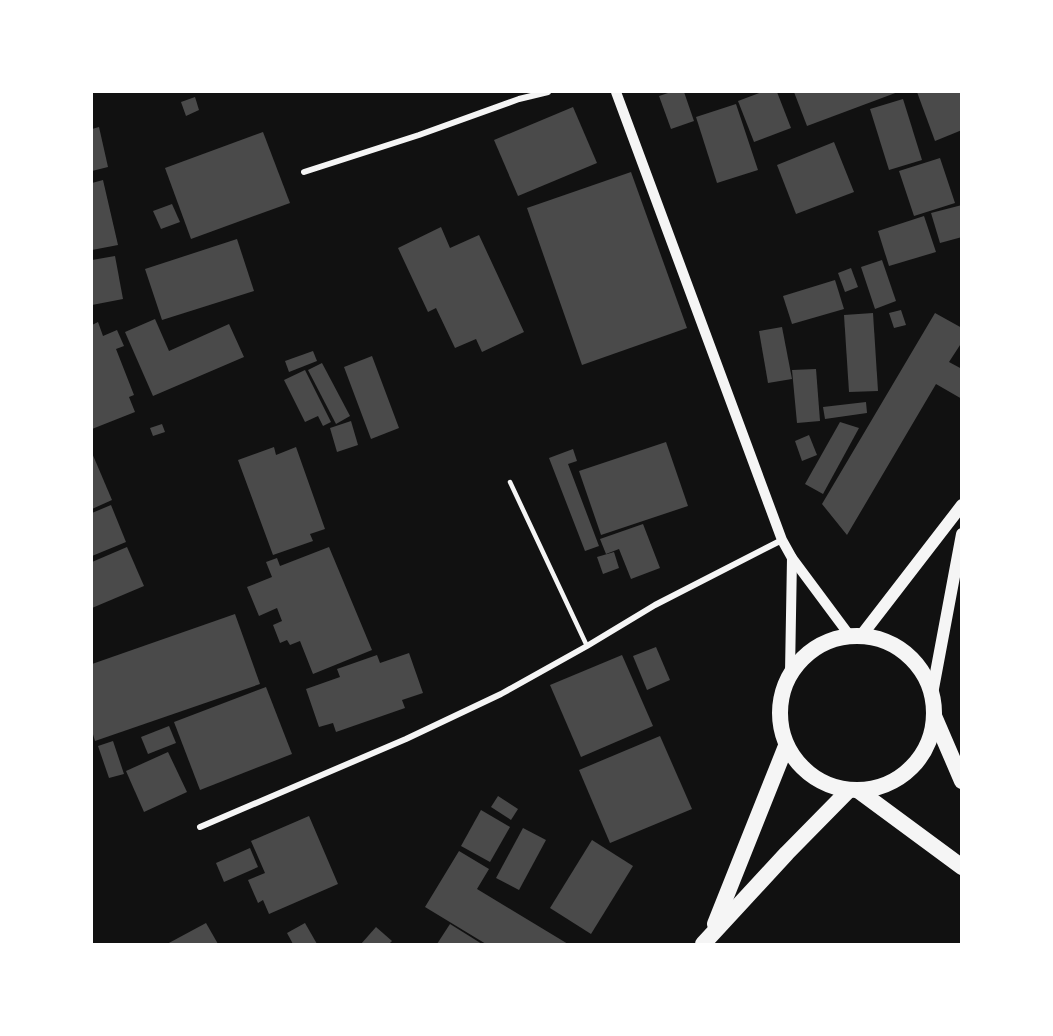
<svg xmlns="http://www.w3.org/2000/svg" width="1053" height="1036" viewBox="0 0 1053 1036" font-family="'Golos Text',sans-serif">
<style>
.building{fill:#4a4a4a}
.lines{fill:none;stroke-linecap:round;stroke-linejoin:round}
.service{stroke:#f5f5f5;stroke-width:4.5}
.minor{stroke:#f5f5f5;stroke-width:6}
.tertiary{stroke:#f5f5f5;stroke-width:10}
.secondary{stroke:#f5f5f5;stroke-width:12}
.trunk{stroke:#f5f5f5;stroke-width:16}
</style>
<rect width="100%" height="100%" fill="#111"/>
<!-- building -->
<g class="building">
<path d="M671 92H684L694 121 671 129 659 96Z"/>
<path d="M762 92H777L791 128 754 142 738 101Z"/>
<path d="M794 92H898L807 126Z"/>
<path d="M917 92H962V130L935 141Z"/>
<path d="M195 97 199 110 186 116 181 102Z"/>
<path d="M903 99 922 160 889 170 870 109Z"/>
<path d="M736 104 758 170 717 183 696 117Z"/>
<path d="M573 107 597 163 518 196 494 140Z"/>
<path d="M99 127 108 167 92 171V129Z"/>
<path d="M263 132 290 203 191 239 165 168Z"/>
<path d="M834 142 854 192 796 214 777 165Z"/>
<path d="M940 158 955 203 914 216 899 171Z"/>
<path d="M631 172 687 328 582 365 527 208Z"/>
<path d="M103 180 118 245 92 250V183Z"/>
<path d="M172 204 180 222 161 229 153 211Z"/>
<path d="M962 205V237L940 243 931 213Z"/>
<path d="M924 216 936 252 889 266 878 231Z"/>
<path d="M441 227 450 248 479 235 524 332 482 352 476 339 455 348 436 308 428 312 398 248Z"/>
<path d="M237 239 254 291 162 320 145 269Z"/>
<path d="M115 256 123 299 92 305V260Z"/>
<path d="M882 260 896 301 875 309 861 267Z"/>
<path d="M851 268 858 287 845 292 838 273Z"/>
<path d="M835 280 844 309 792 324 783 296Z"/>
<path d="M901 310 906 325 894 328 889 313Z"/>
<path d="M873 313 878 391 849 392 844 315Z"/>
<path d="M935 313 962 328V342L949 362 962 369V399L936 384 847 535 822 504Z"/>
<path d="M155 319 169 351 229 324 244 357 153 396 125 332Z"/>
<path d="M98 322 103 336 117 330 124 346 116 349 134 395 129 397 135 412 92 429V325Z"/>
<path d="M782 327 792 379 768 383 759 331Z"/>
<path d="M313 351 317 361 289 372 285 361Z"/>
<path d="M372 356 399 428 371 439 344 367Z"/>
<path d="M322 363 350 416 336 424 308 370Z"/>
<path d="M816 369 820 421 797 423 792 370Z"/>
<path d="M305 370 331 422 323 426 318 416 305 422 284 380Z"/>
<path d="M866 402 867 413 825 419 823 407Z"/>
<path d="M351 421 358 445 337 452 330 428Z"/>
<path d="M840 422 859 428 823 494 805 484Z"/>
<path d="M162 424 165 432 153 436 150 428Z"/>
<path d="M809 435 817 455 802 461 795 441Z"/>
<path d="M666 442 688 506 601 535 579 471Z"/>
<path d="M274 447 276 455 296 447 325 529 310 534 313 541 273 555 238 460Z"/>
<path d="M573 449 577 461 568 464 599 546 585 551 549 458Z"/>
<path d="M92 453 112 500 92 509Z"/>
<path d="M111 505 126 542 92 556V513Z"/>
<path d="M643 524 660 568 631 579 619 549 606 554 600 539Z"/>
<path d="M127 547 144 586 92 608V562Z"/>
<path d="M329 547 372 650 313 674 300 641 290 645 287 640 280 643 273 625 282 621 277 608 259 616 247 587 272 577 266 562 277 558 280 566Z"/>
<path d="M614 552 619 568 603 574 597 557Z"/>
<path d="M235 614 260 684 95 741 92 731V664Z"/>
<path d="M656 647 670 680 647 690 633 656Z"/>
<path d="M409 653 423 693 402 700 405 708 336 732 333 723 319 727 306 689 340 677 337 669 377 655 380 663Z"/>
<path d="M622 655 653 726 581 757 550 685Z"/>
<path d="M266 687 292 754 200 790 174 722Z"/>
<path d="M169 726 176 743 148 754 141 737Z"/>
<path d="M660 736 692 809 610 843 579 770Z"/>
<path d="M113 741 124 774 109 778 98 746Z"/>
<path d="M168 752 187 792 144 812 126 771Z"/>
<path d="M498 796 518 809 511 820 491 807Z"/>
<path d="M481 810 510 827 490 862 461 846Z"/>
<path d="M309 816 338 884 269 914 263 900 258 903 248 880 265 873 251 841Z"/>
<path d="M523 828 546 840 519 890 496 878Z"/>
<path d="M592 840 633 866 591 934 550 908Z"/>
<path d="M250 848 258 867 224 882 216 863Z"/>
<path d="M459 851 489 869 477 889 568 944H486L425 907Z"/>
<path d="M206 923 218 944H167Z"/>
<path d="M305 923 317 944H293L287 933Z"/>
<path d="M450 924 482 944H437Z"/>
<path d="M376 927 392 941 389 944H361Z"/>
</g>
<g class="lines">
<!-- service -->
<path class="service" d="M510 482 587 646"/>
<!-- minor -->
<g class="minor">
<path d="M304 172 419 135 519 99 548 92"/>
<path d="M200 827 406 739 501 694 587 646 655 605 782 540"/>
</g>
<!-- tertiary -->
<g class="tertiary">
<path d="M616 92 782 540 792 558 850 636"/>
<path d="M790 672 792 558"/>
</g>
<!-- secondary -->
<g class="secondary">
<path d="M861 636 962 505"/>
<path d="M932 694 962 534"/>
</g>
<!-- trunk -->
<g class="trunk">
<circle cx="857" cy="713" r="77"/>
<path d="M934 716 962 781"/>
<path d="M859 791 962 867"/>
<path d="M715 924 786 746"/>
<path d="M703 944 787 853 849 790"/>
</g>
</g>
<!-- border -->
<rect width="1053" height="1036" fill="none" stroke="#ffffff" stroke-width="186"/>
</svg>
